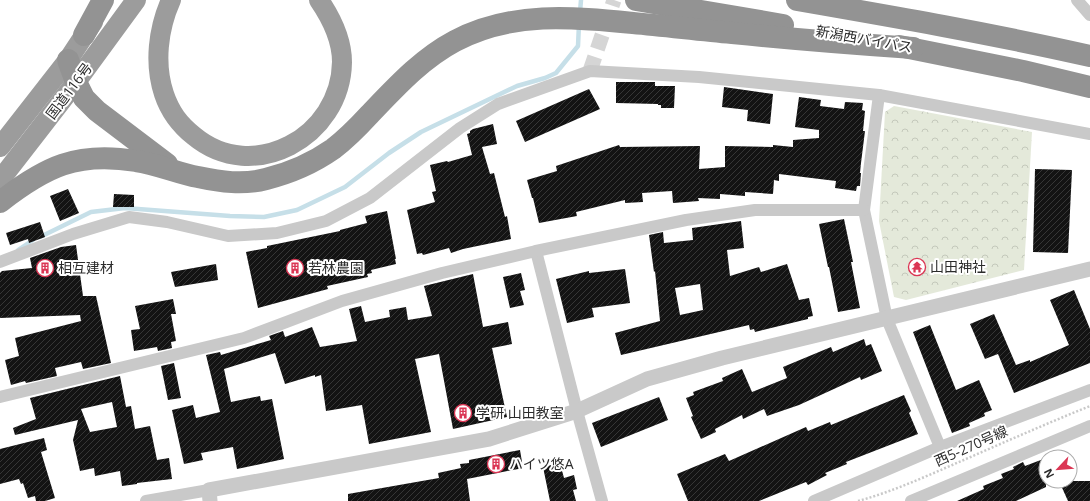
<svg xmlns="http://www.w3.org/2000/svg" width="1090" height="501" viewBox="0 0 1090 501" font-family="'Open Sans','Noto Sans JP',sans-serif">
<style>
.forest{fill:url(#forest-crowns)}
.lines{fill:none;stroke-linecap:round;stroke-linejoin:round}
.stream{stroke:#c6dfe8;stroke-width:4.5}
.building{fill:url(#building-hatch);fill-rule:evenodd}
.tertiary-tunnel{stroke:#d5d5d5;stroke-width:15;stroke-dasharray:15 8;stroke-linecap:butt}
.path{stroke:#c9c9c9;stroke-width:2.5;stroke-dasharray:2 2;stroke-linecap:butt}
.minor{stroke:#c9c9c9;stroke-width:12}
.tertiary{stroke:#c9c9c9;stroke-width:15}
.trunk{stroke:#9c9c9c;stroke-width:20}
.motorway{stroke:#939393;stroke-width:22}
.labels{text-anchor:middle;stroke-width:4;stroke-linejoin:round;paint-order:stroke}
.street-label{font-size:14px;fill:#2c2c2c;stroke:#fff}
.poi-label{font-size:14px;fill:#2c2c2c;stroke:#fff;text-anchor:start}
</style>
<defs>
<pattern id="forest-crowns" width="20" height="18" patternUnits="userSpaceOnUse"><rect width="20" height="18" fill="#e4e9da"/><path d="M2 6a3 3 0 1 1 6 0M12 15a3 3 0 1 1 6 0" fill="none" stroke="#c4c8bb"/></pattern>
<pattern id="building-hatch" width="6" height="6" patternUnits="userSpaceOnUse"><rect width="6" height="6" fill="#131313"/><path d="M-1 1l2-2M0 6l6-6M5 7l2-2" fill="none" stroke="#363636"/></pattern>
</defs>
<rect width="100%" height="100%" fill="#fff"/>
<!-- forest -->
<path class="forest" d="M894 106 1032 132 1024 270 906 300 894 297 879 221 885 112Z"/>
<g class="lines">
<!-- stream -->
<g class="stream">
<path d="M580 12 581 0"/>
<path d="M40 237 91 212 125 208 230 216 264 217 297 210 345 187 389 153 421 132 517 86 545 78 556 73 578 46 579 24"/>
<path d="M18 250 33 240"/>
</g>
</g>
<!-- building -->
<g class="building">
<path d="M616 82H655V86H675L674 108H661V105H658V104L616 103Z"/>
<path d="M724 87 773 94 770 124 747 121 748 110 722 107Z"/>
<path d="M589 89 600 109 525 142 516 121Z"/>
<path d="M799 97 821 100 820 106 844 109 845 102 863 103 862 110 865 111 863 131H865L861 163 860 173H861L860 186H857L856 191 835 188 836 181 779 174V181L774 180 773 194 745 192V196L720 194V199L698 198 699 201 673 203 672 191 642 193 643 202 625 203V200L576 212 577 216 539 223 533 198H532L527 180 557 171 556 166 619 145 620 147 700 146 699 169 725 167V146L773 147V145L793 147V140L819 138V130L795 127Z"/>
<path d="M493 124 497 144 482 147 490 174 494 173 505 217 507 216 511 239 463 249 451 253 449 248 423 255 422 253 417 254 407 210 435 202 432 192 436 191 430 165 447 161 448 162 472 155 467 134 470 133V131L473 129Z"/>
<path d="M1035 169 1072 170 1068 253 1033 252Z"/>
<path d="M68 189 79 213 60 221 50 196Z"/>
<path d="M114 194 134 195V207H113Z"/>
<path d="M387 211 396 259H395L396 264 371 270 372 273 367 274 368 277 327 286 328 289 258 308 246 252 267 248V246L340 231V230L367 223 365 216Z"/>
<path d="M844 219 853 262H851L860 308 838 312 829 267H828L819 224Z"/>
<path d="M741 221 744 248 727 250 730 276 759 267 761 272 787 264 799 300 809 298 813 316 808 317V319L767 329 755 332 754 329 750 330 749 325 621 355 615 333 660 321 655 271 654 272 649 235 663 232 664 243 693 240 692 228ZM700 284 703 310 680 315 675 288Z"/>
<path d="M40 222 45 237 29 243 28 239 10 245 6 233Z"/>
<path d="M76 245 83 296H96L111 363 83 369 81 362 55 368 57 376 26 383 25 381 11 385 5 360 19 356 15 338 81 321 80 315 0 318V273L2 271 32 268 30 258 61 247Z"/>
<path d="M216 264 218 280 175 287 171 272Z"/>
<path d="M625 269 630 303 592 308 594 317 567 323 556 279 589 271V273Z"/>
<path d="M521 273 525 290 520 291 524 305 510 308 503 277Z"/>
<path d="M473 274 483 327 508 322 512 344 492 348 507 417 453 429 439 354 415 359 431 432 369 444 362 405 326 411 321 375 315 377V375L285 384 275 353 224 369 231 402 260 396 261 401 272 399 284 459 237 469 233 447 201 453 203 460 184 464 172 410 193 405 196 418 220 412 206 355 220 352 221 355 271 340 269 336 283 331 285 337 312 327 320 347 357 341 349 309 361 306 365 322 390 317 389 310 406 307 408 320 432 316 424 286Z"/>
<path d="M1074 290 1090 329V363L1014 393 998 354 985 359 970 324 994 314 1016 365 1030 360V362L1069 345 1050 300Z"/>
<path d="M173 299 176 314H171L176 341 171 342 172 348 158 351 157 347 134 351 131 330 140 329 135 306Z"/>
<path d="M930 325 956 390 979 380 992 410 984 413 985 416 969 423 970 426 952 433 913 332Z"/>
<path d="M864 339 866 346 871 344 882 371 861 380 860 377 799 405 767 416 764 409 743 419 742 415 715 429 716 432 701 439 691 417 693 416 686 398 694 395 693 392 723 381 722 378 742 369 752 392 787 378 783 367 831 347 833 352Z"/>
<path d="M174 363 181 398 168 400 161 366Z"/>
<path d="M120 376 126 407 131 406 135 429 150 426 157 460 169 458 172 479 137 483V484L122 486 120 471 95 476 94 468 80 471 73 440 78 420 15 435 13 428 36 419 30 398ZM112 402 117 427 90 432 81 409Z"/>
<path d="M904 395 911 411 909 413 918 434 846 462 847 464 825 473 827 475 808 485 806 482 759 501H688L677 474 725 454 729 461 806 427 808 431 830 422 831 425Z"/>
<path d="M659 397 668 420 601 447 592 423Z"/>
<path d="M44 438 47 450 41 452 55 498 45 501H36L35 496 28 498 23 483 21 484 19 479 0 484V449Z"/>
<path d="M520 450 523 468 467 479 470 501H348V494L439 478 438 473 461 468 460 464 469 463V460Z"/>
<path d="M1046 458V487L1016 501H957L984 489 983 486 1003 478 1001 474 1014 469 1013 467 1023 462 1025 466Z"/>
<path d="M560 463 564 478 574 475 577 489 573 490 576 501H550L543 467Z"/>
<path d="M1059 481H1090V501H1068Z"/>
</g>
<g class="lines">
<!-- tertiary-tunnel -->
<path class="tertiary-tunnel" d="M590 71 614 0"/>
<!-- path -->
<path class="path" d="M858 501C895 491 931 474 966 459 1007 441 1048 423 1090 406"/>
<!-- minor -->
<g class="minor">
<path d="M1077 0 1090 15"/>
<path d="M879 95 864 210 887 319 940 447"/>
<path d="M536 251 577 411 602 501"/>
<path d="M0 262 73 234 129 217 167 222 228 236 277 233 326 221 370 198 460 128 498 104 590 71 699 77 879 95 1090 134"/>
<path d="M0 397 244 338 342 301 442 273 536 251 686 220 755 210H864"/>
<path d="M146 501 209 490"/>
<path d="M814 501 940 447 1090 390"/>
<path d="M911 501 1090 426"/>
</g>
<!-- tertiary -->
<path class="tertiary" d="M210 501 209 490 489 439 577 411 647 379 722 358 1090 269"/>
<!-- trunk -->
<g class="trunk">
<path d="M171 0C158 29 154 64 164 94 170 112 179 124 194 136 253 185 341 137 342 62 342 39 332 19 319 0"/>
<path d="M0 147 68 60 93 22"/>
<path d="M0 180 76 82 136 0"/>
</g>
<!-- motorway -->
<g class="motorway">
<path d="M636 0 783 25"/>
<path d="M797 0C895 17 993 34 1090 56"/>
<path d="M84 35 103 0"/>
<path d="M899 46 1023 71 1090 87"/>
<path d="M68 60 76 82 84 98 97 111 167 164"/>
<path d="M0 202C45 167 77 151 136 161 157 164 177 173 198 177 221 182 243 185 266 179 290 173 313 163 333 149 346 139 358 127 369 115 395 88 421 59 455 41 511 11 573 17 633 23 666 26 699 30 732 33 792 39 853 44 913 48"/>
</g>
</g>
<!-- icons -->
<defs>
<g id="temple-ring" transform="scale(0.9)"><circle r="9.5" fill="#fff" stroke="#db3654" stroke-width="1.5"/><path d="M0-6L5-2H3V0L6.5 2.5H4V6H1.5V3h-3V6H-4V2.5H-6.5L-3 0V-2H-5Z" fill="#db3654"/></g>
<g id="building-ring" transform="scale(0.9)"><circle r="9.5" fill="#fff" stroke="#db3654" stroke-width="1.5"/><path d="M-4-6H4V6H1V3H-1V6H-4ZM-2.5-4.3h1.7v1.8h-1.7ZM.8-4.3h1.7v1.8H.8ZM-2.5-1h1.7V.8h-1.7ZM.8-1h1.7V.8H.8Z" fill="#db3654"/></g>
</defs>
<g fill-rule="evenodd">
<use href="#temple-ring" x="917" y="267"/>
<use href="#building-ring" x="45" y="268"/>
<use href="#building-ring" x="295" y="268"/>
<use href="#building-ring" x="463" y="413"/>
<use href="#building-ring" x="496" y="464"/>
</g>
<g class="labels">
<!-- street labels -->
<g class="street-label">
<text transform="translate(864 39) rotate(10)" y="5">新潟西バイパス</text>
<text transform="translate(69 91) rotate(-53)" y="5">国道116号</text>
<text transform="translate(971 446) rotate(-24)" y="5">西5-270号線</text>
</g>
<!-- poi labels -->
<g class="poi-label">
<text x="930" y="272">山田神社</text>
<text x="58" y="273">相互建材</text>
<text x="308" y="273">若林農園</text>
<text x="476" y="418">学研 山田教室</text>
<text x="509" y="469">ハイツ悠A</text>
</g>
</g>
<!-- north arrow -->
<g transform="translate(1058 469) rotate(244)"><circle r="19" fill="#ffffff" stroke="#ababab"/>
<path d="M0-3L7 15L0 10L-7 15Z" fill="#db3654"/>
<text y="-6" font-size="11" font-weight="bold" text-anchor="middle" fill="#2c2c2c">N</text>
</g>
</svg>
